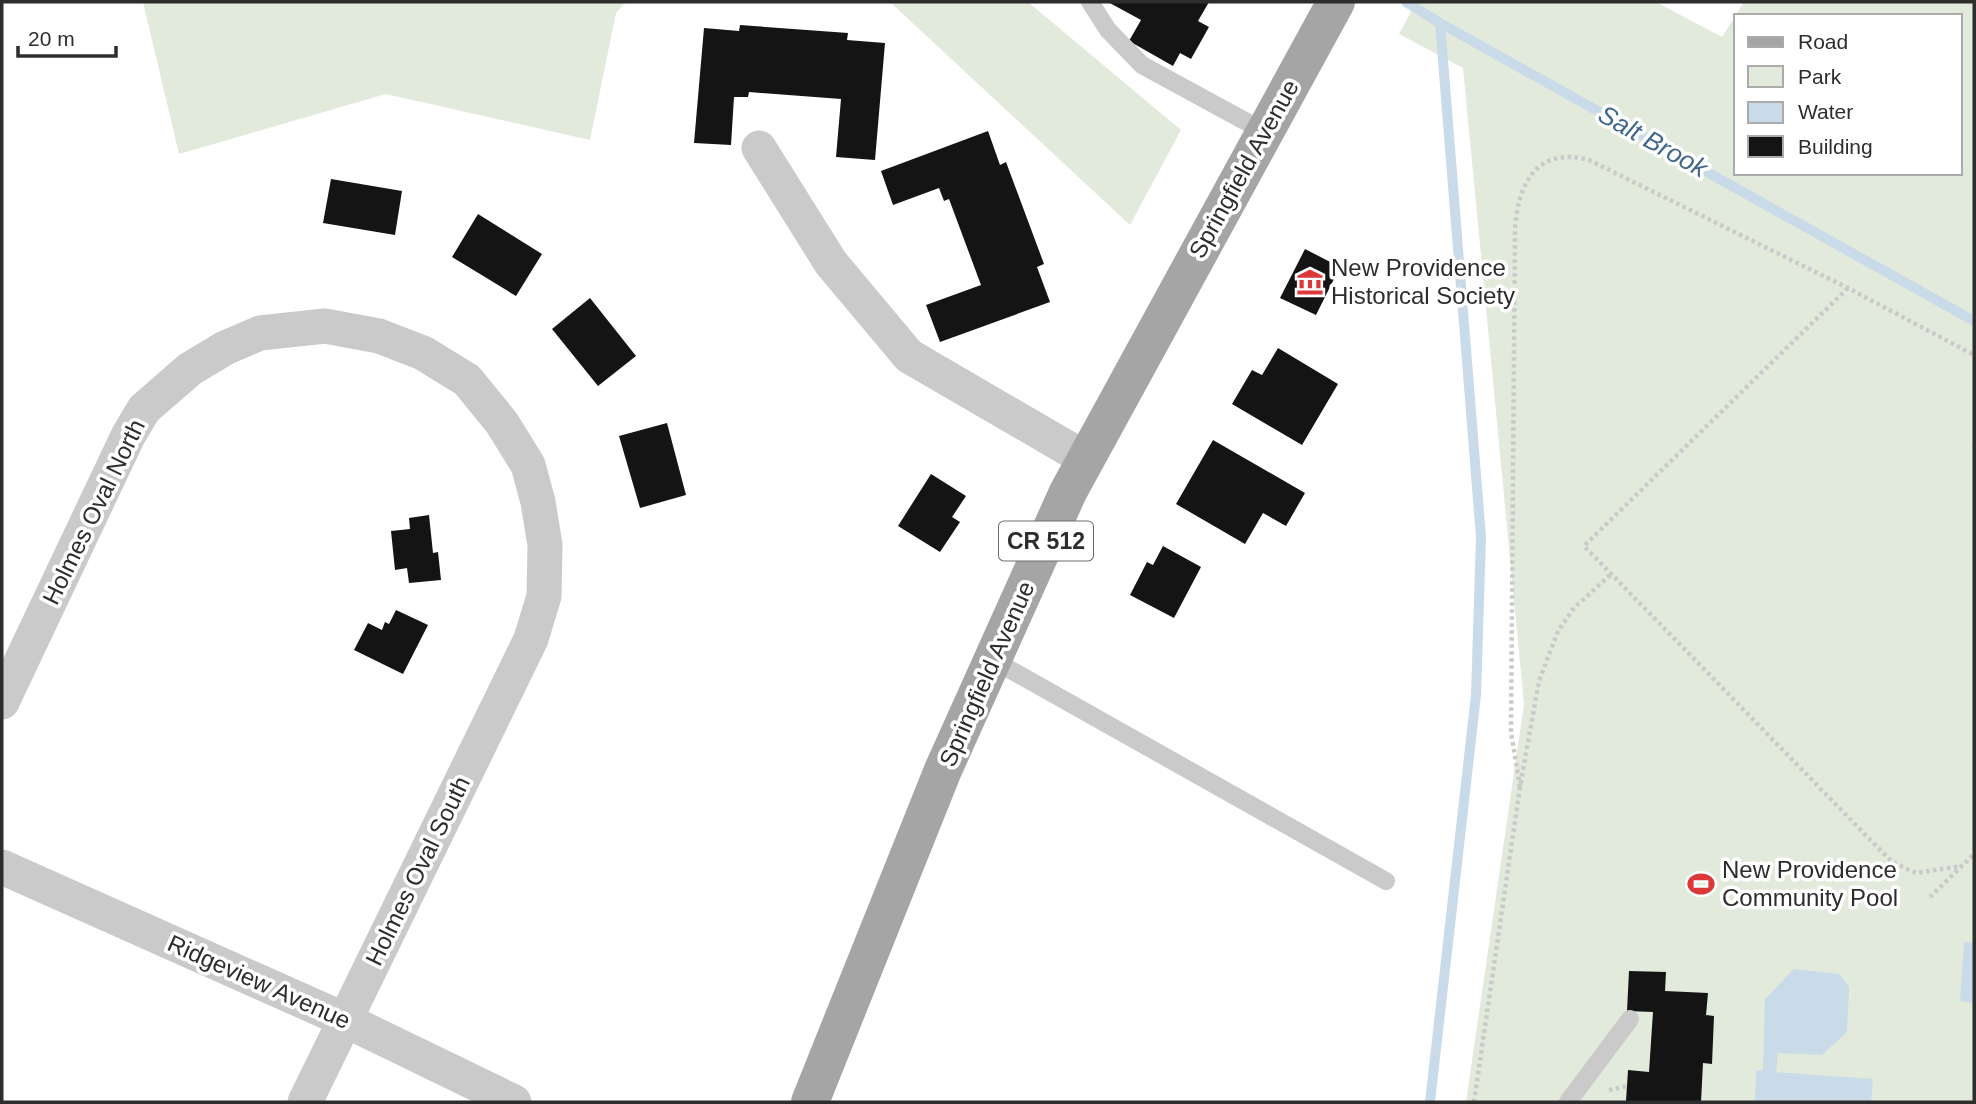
<svg xmlns="http://www.w3.org/2000/svg" width="1976" height="1104" viewBox="0 0 1976 1104" font-family="Arial,sans-serif">
<style>
.green{fill:#e2eadc;fill-rule:evenodd}
.water{fill:#c9dae9}
.lines{fill:none;stroke-linecap:round;stroke-linejoin:round}
.stream{stroke:#c9dae9;stroke-width:10}
.building{fill:#141414}
.path{stroke:#cacaca;stroke-width:4.5;stroke-dasharray:3.5 3.5;stroke-linecap:butt}
.service{stroke:#cacaca;stroke-width:18}
.minor{stroke:#cacaca;stroke-width:35}
.primary{stroke:#a5a5a5;stroke-width:38}
.labels{text-anchor:middle;stroke-width:7;stroke-linejoin:round;paint-order:stroke}
.shield{fill:#fff;stroke:#6c6c6c;stroke-width:2}
.shield-label{font-size:23px;font-weight:bold;fill:#2d2d2d}
.street-label{font-size:24px;fill:#2d2d2d;stroke:#fff}
.poi-label{font-size:24px;fill:#2d2d2d;stroke:#fff;text-anchor:start}
.water-label{font-size:26px;font-style:italic;fill:#40688b;stroke:#fff}
</style>
<rect width="100%" height="100%" fill="#fff"/>
<!-- green -->
<g class="green">
<path d="M143 2H626L616 13 590 140 386 94 179 154Z"/>
<path d="M890 2H1028L1181 130 1130 225Z"/>
<path d="M1416 2H1656L1722 37 1744 2H1974V1102H1466L1524 704 1463 68 1399 34ZM1736 16H1960V173H1736Z"/>
</g>
<!-- water -->
<g class="water">
<path d="M1964 942 1974 943V1003L1960 1001Z"/>
<path d="M1794 969 1839 974 1849 987 1847 1032 1822 1055 1778 1053 1776 1072 1873 1079 1871 1102H1755L1756 1071 1763 1070 1765 999Z"/>
</g>
<g class="lines">
<!-- stream -->
<g class="stream">
<path d="M1406 2 1440 23 1974 321"/>
<path d="M1430 1102 1476 695 1481 537 1440 23"/>
</g>
</g>
<!-- building -->
<g class="building">
<path d="M1108 2H1209L1198 21 1209 27 1191 59 1180 53 1173 66 1129 41 1141 20Z"/>
<path d="M740 25 848 33 847 40 885 43 875 160 836 157 841 99 749 92 748 97H734L731 145 694 143 704 28 739 31Z"/>
<path d="M988 131 1000 165 1006 162 1044 264 1037 267 1050 302 940 342 926 305 981 285 949 199 944 201 939 188 893 205 881 171Z"/>
<path d="M331 179 402 191 395 235 323 223Z"/>
<path d="M478 214 542 254 516 296 452 257Z"/>
<path d="M1305 249 1340 267 1316 315 1280 298Z"/>
<path d="M590 298 636 356 598 386 552 329Z"/>
<path d="M1278 348 1338 384 1302 445 1232 404 1252 370 1262 375Z"/>
<path d="M667 423 686 495 640 508 619 436Z"/>
<path d="M1213 440 1305 493 1286 526 1263 513 1245 544 1176 504Z"/>
<path d="M931 474 966 496 952 517 960 522 940 552 898 526Z"/>
<path d="M429 515 433 553 438 552 441 580 409 583 407 568 395 570 391 531 410 529 409 518Z"/>
<path d="M1163 546 1201 567 1174 618 1130 595 1147 562 1153 565Z"/>
<path d="M396 610 428 625 403 674 354 650 368 623 382 630 385 622 389 624Z"/>
<path d="M1629 971 1666 972 1665 991 1708 993 1706 1015 1714 1016 1712 1064 1703 1063 1701 1102 1626 1101 1628 1070 1649 1072 1653 1012 1627 1011Z"/>
</g>
<g class="lines">
<!-- path -->
<g class="path">
<path d="M1848 288 1584 546 1892 862 1916 873 1962 866"/>
<path d="M1973 449 1974 448"/>
<path d="M1520 787 1511 732 1515 229C1518 183 1537 146 1589 160L1848 288 1974 355"/>
<path d="M1930 897 1974 854"/>
<path d="M1609 1090 1627 1086"/>
<path d="M1474 1102 1520 787 1539 681 1558 631 1574 608 1611 574"/>
</g>
<!-- service -->
<g class="service">
<path d="M1090 2 1108 30 1142 65 1265 132"/>
<path d="M993 660 1386 881"/>
<path d="M1568 1102 1630 1019"/>
</g>
<!-- minor -->
<g class="minor">
<path d="M759 148 831 263 909 356 1086 459"/>
<path d="M2 702 128 436 144 409 190 369 225 348 260 333 325 326 379 336 423 353 467 380 502 423 528 465 538 502 545 545 544 596 531 639 305 1102"/>
<path d="M2 867 345 1020 514 1102"/>
</g>
<!-- primary -->
<path class="primary" d="M810 1102 943 770 1068 492 1336 2"/>
</g>
<!-- icons -->
<defs>
<g id="museum-bare" transform="scale(2.1)"><path d="M0-6L6-3V-2H-6V-3ZM-5-1h2V3h-2ZM-1-1h2V3h-2ZM3-1h2V3H3ZM-6 4H6V6H-6Z" fill="#db3939" stroke="#fff" stroke-width="2.5" paint-order="stroke"/></g>
<g id="stadium-bare" transform="scale(2.1)"><path d="M0-5a6.5 5 0 1 0 0 10a6.5 5 0 1 0 0-10ZM-3.5-1.8h7v3.6h-7Z" fill="#db3939" stroke="#fff" stroke-width="2.5" paint-order="stroke"/></g>
</defs>
<g fill-rule="evenodd">
<use href="#museum-bare" x="1310" y="282"/>
<use href="#stadium-bare" x="1701" y="884"/>
</g>
<g class="labels">
<!-- shield labels -->
<rect class="shield" x="999" y="521.5" width="94" height="39" rx="5"/>
<g class="shield-label">
<text x="1046" y="549">CR 512</text>
</g>
<!-- street labels -->
<g class="street-label">
<text transform="translate(1244 169) rotate(-61)" y="8">Springfield Avenue</text>
<text transform="translate(94 512) rotate(-64)" y="8">Holmes Oval North</text>
<text transform="translate(987 674) rotate(-66)" y="8">Springfield Avenue</text>
<text transform="translate(418 871) rotate(-64)" y="8">Holmes Oval South</text>
<text transform="translate(259 982) rotate(24)" y="8">Ridgeview Avenue</text>
</g>
<!-- poi labels -->
<g class="poi-label">
<text x="1331" y="276">New Providence<tspan x="1331" dy="28">Historical Society</tspan></text>
<text x="1722" y="878">New Providence<tspan x="1722" dy="28">Community Pool</tspan></text>
</g>
<!-- water labels -->
<g class="water-label">
<text transform="translate(1653 141) rotate(29)" y="9">Salt Brook</text>
</g>
</g>
<!-- border -->
<rect width="1976" height="1104" fill="none" stroke="#2d2d2d" stroke-width="7"/>
<!-- legend -->
<rect x="1734" y="14" width="228" height="161" fill="#ffffff" stroke="#ababab" stroke-width="2"/>
<rect x="1748" y="37" width="35" height="10" fill="#a5a5a5" stroke="#ababab" stroke-width="2"/>
<text x="1798" y="49" font-size="21" fill="#2d2d2d">Road</text>
<rect x="1748" y="66" width="35" height="21" fill="#e2eadc" stroke="#ababab" stroke-width="2"/>
<text x="1798" y="84" font-size="21" fill="#2d2d2d">Park</text>
<rect x="1748" y="102" width="35" height="21" fill="#c9dae9" stroke="#ababab" stroke-width="2"/>
<text x="1798" y="119" font-size="21" fill="#2d2d2d">Water</text>
<rect x="1748" y="136" width="35" height="21" fill="#141414" stroke="#ababab" stroke-width="2"/>
<text x="1798" y="154" font-size="21" fill="#2d2d2d">Building</text>
<!-- scale -->
<path d="M18 46v10h98v-10" fill="none" stroke="#2d2d2d" stroke-width="3.5"/>
<text x="28" y="46" font-size="21" fill="#2d2d2d" stroke="#ffffff" stroke-width="5" paint-order="stroke">20 m</text>
</svg>
